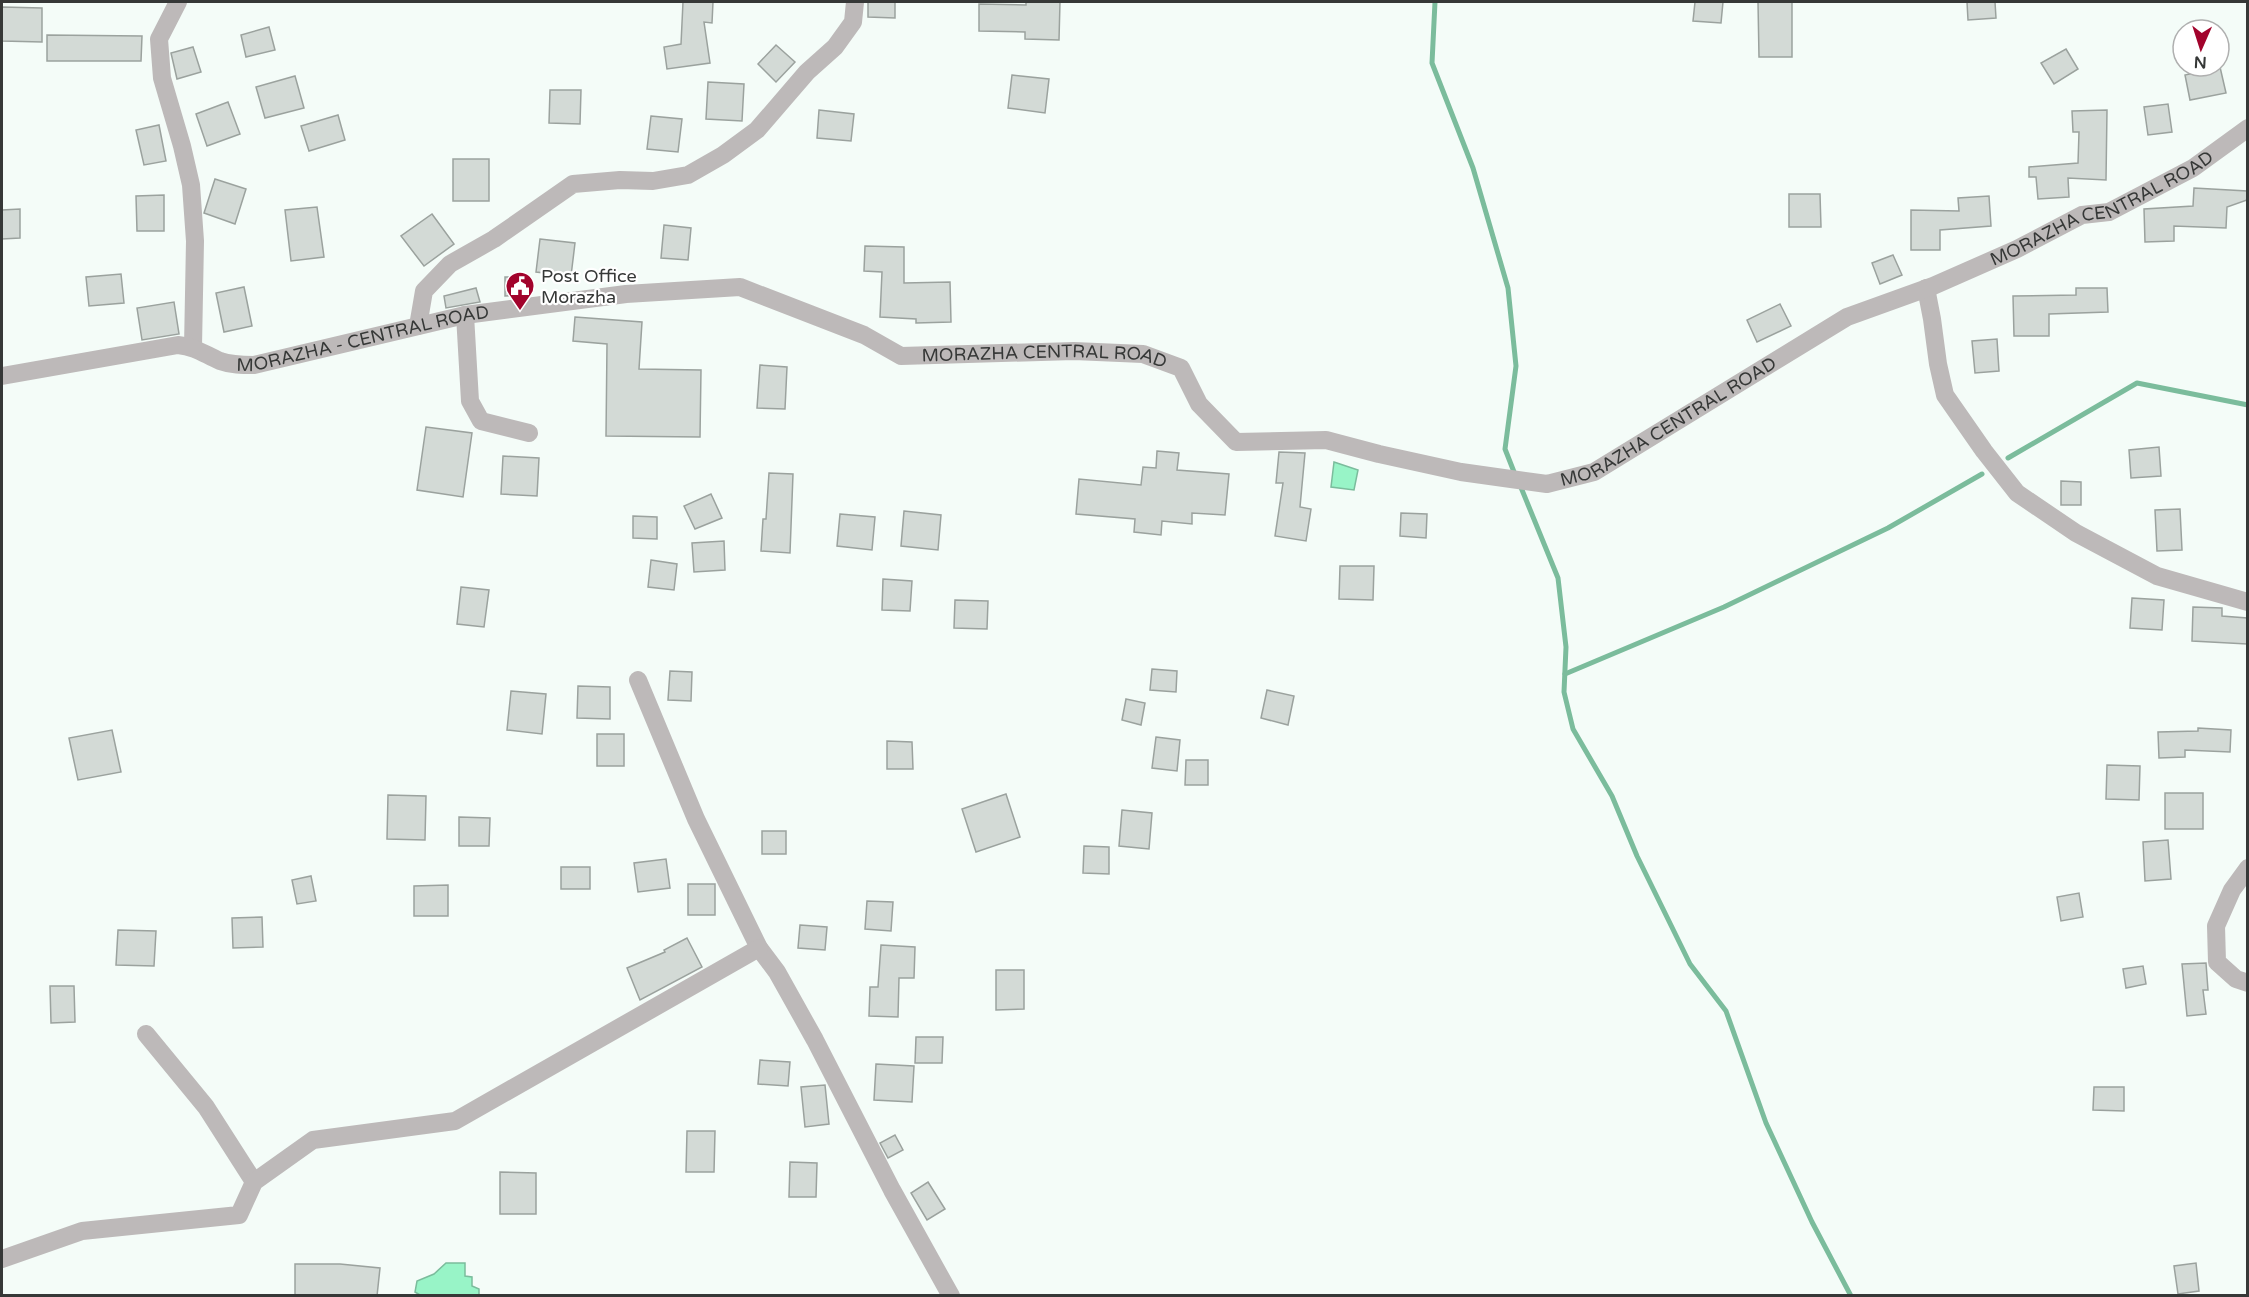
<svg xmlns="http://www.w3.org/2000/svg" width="2249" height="1297" viewBox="0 0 2249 1297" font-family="'Varela Round',sans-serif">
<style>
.water{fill:#98f4c7;stroke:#7bbc9c;stroke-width:1.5}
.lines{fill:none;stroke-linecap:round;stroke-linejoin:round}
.stream{stroke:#7bbc9c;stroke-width:5}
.building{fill:#d3dad6;stroke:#9ba29e;stroke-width:1.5}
.minor{stroke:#bdb9b9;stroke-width:18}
.labels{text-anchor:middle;stroke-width:4.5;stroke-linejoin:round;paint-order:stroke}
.street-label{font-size:18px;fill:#363837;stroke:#fff}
.poi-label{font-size:18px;fill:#363837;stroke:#fff;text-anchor:start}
</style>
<rect width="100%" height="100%" fill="#f4fcf8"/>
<!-- water -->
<g class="water">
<path d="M1334 462 1358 470 1354 490 1331 487Z"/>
<path d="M446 1263H465V1276L472 1277V1286L479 1289V1295H420L415 1292 417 1281 434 1274Z"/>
</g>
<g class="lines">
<!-- stream -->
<g class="stream">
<path d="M1435 2 1432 63 1473 168 1508 288 1516 366 1505 449 1516 477"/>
<path d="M2008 458 2137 383 2248 405"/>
<path d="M1520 485 1558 578 1566 647 1564 692 1573 729 1612 796 1637 856 1690 964 1726 1011 1766 1123 1812 1222 1851 1296"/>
<path d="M1565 674 1724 607 1888 528 1982 474"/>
</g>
</g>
<!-- building -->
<g class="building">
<path d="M683 2H713L712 23 704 22 710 63 667 69 664 47 681 44Z"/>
<path d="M868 2H895V18L868 17Z"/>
<path d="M1026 2H1060L1059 40 1025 39V32L979 31V4L1026 5Z"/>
<path d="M1695 2H1723L1721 23 1693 21Z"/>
<path d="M1758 2H1792V57H1759Z"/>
<path d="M1967 2H1995L1996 18 1968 20Z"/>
<path d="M2 7 42 8V42L2 41Z"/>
<path d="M269 27 275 50 246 57 241 35Z"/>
<path d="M47 35 142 36 141 61H47Z"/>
<path d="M776 45 795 62 776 82 758 64Z"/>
<path d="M193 47 201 72 177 79 171 53Z"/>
<path d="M2066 49 2078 69 2054 84 2041 63Z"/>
<path d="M2220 67 2226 93 2190 100 2185 75Z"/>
<path d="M1012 75 1049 79 1045 113 1008 108Z"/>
<path d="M295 76 304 108 265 118 256 87Z"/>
<path d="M708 82 744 84 742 121 706 119Z"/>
<path d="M550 90H581L580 124 549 123Z"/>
<path d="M228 102 240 134 207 146 196 114Z"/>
<path d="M2168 104 2172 132 2148 135 2144 107Z"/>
<path d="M819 110 854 114 851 141 817 138Z"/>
<path d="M2107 110 2106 180 2068 178 2069 197 2038 199 2036 177H2029V167L2078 163 2079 132H2073L2072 111Z"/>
<path d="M338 115 345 140 309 151 301 126Z"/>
<path d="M651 116 682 119 678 152 647 149Z"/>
<path d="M159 125 166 161 144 165 136 130Z"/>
<rect x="453" y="159" width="36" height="42"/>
<path d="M215 179 246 189 235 224 204 213Z"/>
<path d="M2194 188 2247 191V200L2227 207 2226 228 2174 226V241L2145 242 2144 209 2193 206Z"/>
<path d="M1789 194H1820L1821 227H1789Z"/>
<path d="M164 195V231H137L136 196Z"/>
<path d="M1989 196 1991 226 1940 230V250H1911V210L1959 211 1958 198Z"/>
<path d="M317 207 324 257 291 261 285 210Z"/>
<path d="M20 209V238L2 239V210Z"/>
<path d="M432 214 454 244 424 266 401 236Z"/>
<path d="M664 225 691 228 688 260 661 258Z"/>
<path d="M540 239 575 243 571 276 536 272Z"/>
<path d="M865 246 904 247V283L950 282 951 322 916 323V319L880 317 882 272 864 271Z"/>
<path d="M1893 255 1902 275 1880 284 1872 263Z"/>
<path d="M121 274 124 303 89 306 86 277Z"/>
<path d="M505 277H528V295L505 296Z"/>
<path d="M244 287 252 326 224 332 216 293Z"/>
<path d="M476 288 480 302 446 308 444 296Z"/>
<path d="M2076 288H2107L2108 312 2049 314V336H2014L2013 296 2076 295Z"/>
<path d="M174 302 179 334 142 340 137 308Z"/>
<path d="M1780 304 1791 326 1757 342 1747 320Z"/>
<path d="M575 317 642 322 639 369 701 370 700 437 606 436 607 344 573 341Z"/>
<path d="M1997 339 1999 371 1975 373 1972 341Z"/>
<path d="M760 365 787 367 785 409 757 408Z"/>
<path d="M426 427 472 433 463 497 417 490Z"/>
<path d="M2159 447 2161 476 2131 478 2129 450Z"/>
<path d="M1157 451 1179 453 1177 470 1229 474 1225 515 1192 513V524L1162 521 1161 535 1134 532 1135 519 1076 514 1079 479 1141 485 1143 467 1156 468Z"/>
<path d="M1279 452 1305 453 1300 507 1311 509 1306 541 1275 536 1283 483H1276Z"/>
<path d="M503 456 539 458 537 496 501 494Z"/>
<path d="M769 473 793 474 790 553 761 551 763 519H766Z"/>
<path d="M2061 481 2081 482V505H2061Z"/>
<path d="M711 494 722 518 695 529 684 506Z"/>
<path d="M2180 509 2182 550 2157 551 2155 510Z"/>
<path d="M904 511 941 515 938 550 901 546Z"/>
<path d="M1401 513 1427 514 1426 538 1400 536Z"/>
<path d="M840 514 875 517 872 550 837 546Z"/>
<path d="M633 516 657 517V539L633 538Z"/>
<path d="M724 541 725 570 694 572 692 543Z"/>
<path d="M651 560 677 564 674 590 648 587Z"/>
<path d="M1340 566H1374L1373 600 1339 599Z"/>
<path d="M883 579 912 581 910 611 882 610Z"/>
<path d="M461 587 489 590 484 627 457 624Z"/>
<path d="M2132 598 2164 600 2162 630 2130 628Z"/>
<path d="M955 600 988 601 987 629 954 628Z"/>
<path d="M2193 607 2222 608V616L2247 618V644L2192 641Z"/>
<path d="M1152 669 1177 671 1176 692 1150 690Z"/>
<path d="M670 671 692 672 691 701 668 700Z"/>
<path d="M578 686 610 687V719L577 718Z"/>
<path d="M1267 690 1294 696 1288 725 1261 718Z"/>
<path d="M511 691 546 694 542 734 507 730Z"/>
<path d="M1126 699 1145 703 1141 725 1122 720Z"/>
<path d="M2198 728 2231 730 2230 752 2185 750V757L2159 758 2158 732 2198 731Z"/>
<path d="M112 730 121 772 78 780 69 738Z"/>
<rect x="597" y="734" width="27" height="32"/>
<path d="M1156 737 1180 740 1177 771 1152 768Z"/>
<path d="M887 741 912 742 913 769H887Z"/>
<path d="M1186 760H1208V785H1185Z"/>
<path d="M2107 765 2140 766 2139 800 2106 799Z"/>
<rect x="2165" y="793" width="38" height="36"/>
<path d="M1006 794 1020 837 976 852 962 809Z"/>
<path d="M388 795 426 796 425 840 387 839Z"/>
<path d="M1122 810 1152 813 1149 849 1119 846Z"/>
<path d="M459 817 490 818 489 846H459Z"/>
<rect x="762" y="831" width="24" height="23"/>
<path d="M2168 840 2171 879 2145 881 2143 842Z"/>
<path d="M1084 846 1109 847V874L1083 873Z"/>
<path d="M666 859 670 888 638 892 634 863Z"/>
<rect x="561" y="867" width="29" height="22"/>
<path d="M311 876 316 901 297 904 292 880Z"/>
<rect x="688" y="884" width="27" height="31"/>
<path d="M448 885V916H414V886Z"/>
<path d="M2079 893 2083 917 2061 921 2057 897Z"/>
<path d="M867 901 893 902 891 931 865 929Z"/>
<path d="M262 917 263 947 233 948 232 918Z"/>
<path d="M800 925 827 927 825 950 798 948Z"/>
<path d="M118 930 156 931 154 966 116 965Z"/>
<path d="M687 938 702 967 640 1000 627 968 665 952 664 950Z"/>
<path d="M881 945 915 947 914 978H899L898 1017 869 1016 870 987H878Z"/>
<path d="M2206 963 2208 990H2203L2206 1014 2187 1016 2182 964Z"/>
<path d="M2143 966 2146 984 2126 988 2123 969Z"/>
<path d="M996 970H1024V1009L996 1010Z"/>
<path d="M50 986H74L75 1022 51 1023Z"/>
<path d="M916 1037H943L942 1063H915Z"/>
<path d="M760 1060 790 1062 788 1086 758 1084Z"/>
<path d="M876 1064 914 1066 912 1102 874 1100Z"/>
<path d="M825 1085 829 1124 805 1127 801 1087Z"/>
<path d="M2094 1087H2124V1111L2093 1110Z"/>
<path d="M687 1131H715L714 1172H686Z"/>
<path d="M895 1135 903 1150 888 1158 880 1143Z"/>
<path d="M790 1162 817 1163 816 1197H789Z"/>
<path d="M500 1172 536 1173V1214H500Z"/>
<path d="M928 1182 945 1209 927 1220 911 1193Z"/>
<path d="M2196 1263 2199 1291 2178 1294 2174 1266Z"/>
<path d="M295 1264H340L380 1268 377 1296H295Z"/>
</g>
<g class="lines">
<!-- minor -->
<g class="minor">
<path d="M178 2 159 39 162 78 182 146 191 185 195 241 193 347"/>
<path d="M1926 288 1932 319 1938 364 1945 395 1984 451 2017 493 2076 533 2157 576 2248 602"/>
<path d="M465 315 470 401 481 421 529 433"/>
<path d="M418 326 424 291 450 264 494 239 573 184 620 180 653 181 688 175 723 155 757 130 807 72 835 47 853 22 855 2"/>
<path id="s1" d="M2 376 178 345C196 347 204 354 220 361 231 365 242 365 254 365L465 315 626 294 740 287 864 335 901 356 1074 351 1143 354 1181 368 1199 404 1236 442 1326 440 1379 454 1461 472 1547 484 1594 472 1847 317 1933 286 2017 249 2082 215 2109 212 2193 168 2248 128"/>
<path d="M638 680 696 819 759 948 777 972 815 1040 892 1190 951 1296"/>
<path d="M2248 868 2232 890 2216 926 2217 962 2236 979 2248 983"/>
<path d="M146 1034 206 1107 254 1182"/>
<path d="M2 1259 82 1231 239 1215 254 1182 313 1140 455 1121 759 948"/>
</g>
</g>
<!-- icons -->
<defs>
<g id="civic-pin" transform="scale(1.5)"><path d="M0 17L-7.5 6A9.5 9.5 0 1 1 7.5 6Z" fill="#a2032c" stroke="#fff"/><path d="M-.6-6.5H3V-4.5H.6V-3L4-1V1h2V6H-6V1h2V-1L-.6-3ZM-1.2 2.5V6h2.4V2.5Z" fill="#fff"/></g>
</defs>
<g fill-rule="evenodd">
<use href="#civic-pin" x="520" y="286"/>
</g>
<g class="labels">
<!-- street labels -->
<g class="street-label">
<text dy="6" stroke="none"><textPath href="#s1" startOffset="2242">MORAZHA CENTRAL ROAD</textPath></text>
<text dy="6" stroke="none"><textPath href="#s1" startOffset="370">MORAZHA - CENTRAL ROAD</textPath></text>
<text dy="6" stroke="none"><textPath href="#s1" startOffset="1071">MORAZHA CENTRAL ROAD</textPath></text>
<text dy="6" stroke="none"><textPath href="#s1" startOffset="1756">MORAZHA CENTRAL ROAD</textPath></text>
</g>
<!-- poi labels -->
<g class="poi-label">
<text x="541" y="282">Post Office<tspan x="541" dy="21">Morazha</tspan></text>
</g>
</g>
<!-- border -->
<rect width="2249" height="1297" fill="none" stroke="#363837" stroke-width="6"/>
<!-- north arrow -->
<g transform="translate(2201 48) rotate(183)"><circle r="28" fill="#ffffff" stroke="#afafaf" stroke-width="1.5"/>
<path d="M0-4.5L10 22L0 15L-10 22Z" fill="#a2032c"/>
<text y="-9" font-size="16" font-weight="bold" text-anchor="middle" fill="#363837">N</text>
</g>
</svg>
